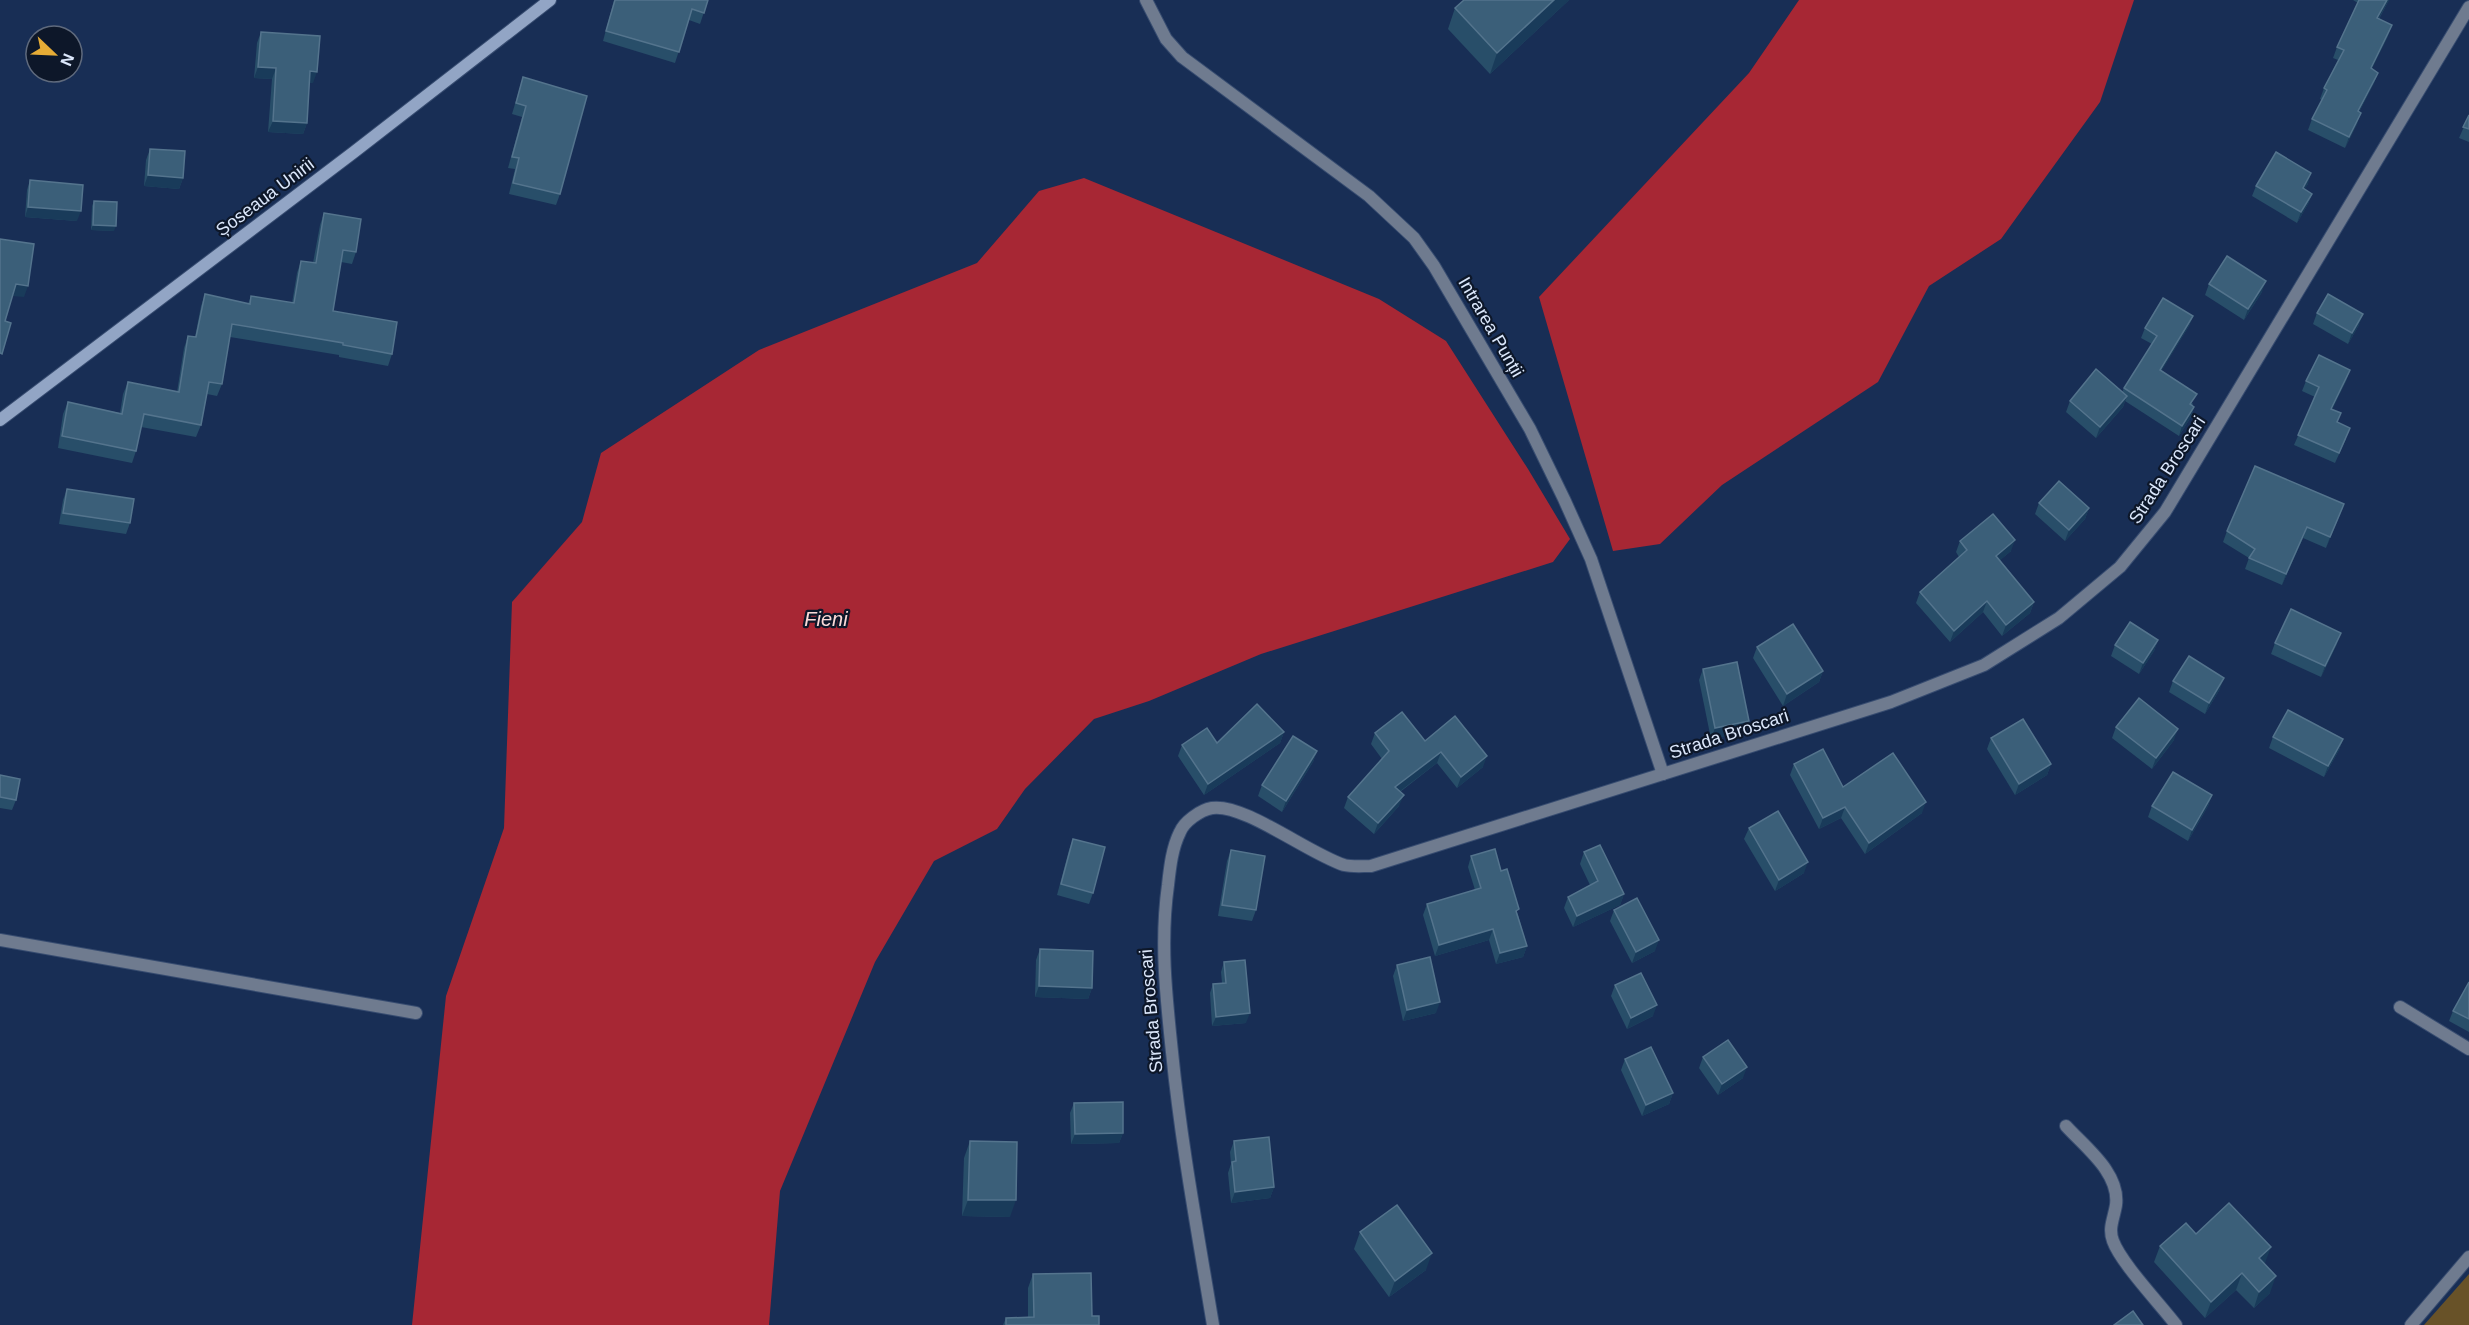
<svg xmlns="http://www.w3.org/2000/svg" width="2469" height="1325" viewBox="0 0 2469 1325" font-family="Arial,sans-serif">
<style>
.forest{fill:#685228}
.water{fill:#a72734}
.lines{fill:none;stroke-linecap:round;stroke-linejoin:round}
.minor-casing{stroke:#374c70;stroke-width:14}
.secondary-casing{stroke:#374c70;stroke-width:14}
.minor{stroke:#6f7b8f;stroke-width:12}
.secondary{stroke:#92a5c5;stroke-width:12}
.wall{fill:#284e69}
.shaded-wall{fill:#193b5a}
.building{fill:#3b5f79;stroke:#54748d;stroke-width:1.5}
.labels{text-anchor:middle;stroke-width:4.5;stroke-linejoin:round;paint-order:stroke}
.street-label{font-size:18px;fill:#dbe7fb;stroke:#0d1729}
.water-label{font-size:20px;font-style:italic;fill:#fcdad8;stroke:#0d1729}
</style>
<rect width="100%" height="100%" fill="#182e55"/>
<!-- forest -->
<path class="forest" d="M2469 1274V1325H2424Z"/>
<!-- water -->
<g class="water">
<path d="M1799 0H2134L2100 102 2001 239 1929 286 1878 382 1722 485 1660 544 1613 551 1539 297 1749 73Z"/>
<path d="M1084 178 1379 299 1446 341 1528 469 1570 539 1553 562 1261 654 1149 701 1094 719 1025 789 997 829 934 861 875 962 780 1191 769 1325H412L446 996 504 828 512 602 582 522 601 453 759 350 977 263 1039 191Z"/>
</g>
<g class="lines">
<!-- minor casing -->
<g class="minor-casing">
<g id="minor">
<path d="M1146 0 1166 39 1182 57 1369 196 1414 238 1434 266 1530 429 1564 499 1591 559 1663 774"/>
<path d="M0 940 416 1013"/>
<path d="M2400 1007 2469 1049"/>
<path d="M2066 1126C2086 1148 2120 1173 2116 1205 2114 1218 2108 1228 2113 1241 2121 1263 2160 1304 2176 1325"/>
<path d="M1213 1325C1198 1234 1181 1143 1172 1052 1166 995 1160 942 1168 885 1170 867 1172 848 1180 832 1184 822 1200 810 1212 808 1244 803 1309 854 1344 865 1352 867 1362 866 1371 866L1891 702 1984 665 2059 618 2120 567 2165 512 2469 7"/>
<path d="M2411 1325 2469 1257"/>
</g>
</g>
<!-- secondary casing -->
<g class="secondary-casing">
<path id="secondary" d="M0 420 354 152 550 0"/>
</g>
<!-- minor -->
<use href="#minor" class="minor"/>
<!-- secondary -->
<use href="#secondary" class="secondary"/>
</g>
<!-- wall -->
<g class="wall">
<path d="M614 0H708L700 24 689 20 675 63 603 41Z"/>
<path d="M1569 0 1490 74 1448 29 1455 8Z"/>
<path d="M2353 0H2389L2379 19 2388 36 2372 68 2378 73 2374 83 2359 112 2357 124 2345 148 2308 130 2312 119 2322 100 2320 99 2324 88 2338 60 2333 58 2337 47 2358 3Z"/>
<path d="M261 32 313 83 309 82 307 123 303 134 268 132 272 79 254 78 257 43Z"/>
<path d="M523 77 560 194 556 205 509 194 515 169 508 168 522 117 512 114Z"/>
<path d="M2469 115V142L2459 138Z"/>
<path d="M150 149 183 178 179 189 144 186 146 160Z"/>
<path d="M30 180 77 221 25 217 27 190Z"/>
<path d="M2308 184 2304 189 2312 194 2308 204 2297 223 2252 196 2256 186Z"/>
<path d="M94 201 114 231 91 230 92 206Z"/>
<path d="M324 213 356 252 352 264 341 262 333 311 392 354 388 366 339 357V355L230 337 222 384 217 396 207 394 201 425 196 437 141 427 136 451 132 463 58 448 63 414 68 402 120 413 123 394 128 382 177 392 184 348 188 336 195 337 201 306 205 294 248 304 251 296 292 303 297 273 301 261 313 263 320 225Z"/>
<path d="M2209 284 2262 292 2244 320 2205 295Z"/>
<path d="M2317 313 2359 325 2348 344 2313 324Z"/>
<path d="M2193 316 2189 326 2161 371 2193 404 2192 406 2194 407 2191 417 2179 436 2125 401 2123 407 2096 438 2066 412 2070 401 2122 392 2124 388 2152 344 2141 338 2145 328Z"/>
<path d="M2350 370 2346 381 2332 409 2337 423 2346 439 2335 463 2294 445 2315 397 2302 391 2306 381Z"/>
<path d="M67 489 130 523 126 534 59 524 63 500Z"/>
<path d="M2039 503 2089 508 2085 519 2065 541 2035 514Z"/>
<path d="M2344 504 2326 548 2303 538 2282 585 2245 569 2249 558 2223 542 2227 531Z"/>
<path d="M1960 541 2011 551 2000 560 2034 602 2030 613 2002 636 1983 612 1950 642 1916 603 1920 592 1959 557 1956 552Z"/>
<path d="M2158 640 2154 651 2139 674 2111 656 2115 645Z"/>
<path d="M2275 643 2337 644 2321 677 2271 654Z"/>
<path d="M1757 647 1823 671 1819 682 1783 706 1753 658Z"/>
<path d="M1703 669 1745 732 1711 739 1699 680Z"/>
<path d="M2173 681 2220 689 2205 714 2169 692Z"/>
<path d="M2116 727 2174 740 2152 769 2112 738Z"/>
<path d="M1284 732 1280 743 1204 795 1178 756 1182 745 1217 743Z"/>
<path d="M1375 733 1425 741 1483 767 1457 788 1437 763 1400 792 1399 806 1374 834 1344 808 1348 797 1382 759 1371 744Z"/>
<path d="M2273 737 2343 739 2339 750 2324 777 2269 748Z"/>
<path d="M1991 738 2051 764 2047 775 2015 795 1987 749Z"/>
<path d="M1317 751 1313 762 1282 812 1258 796 1262 785Z"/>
<path d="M1794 764 1843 787 1922 813 1865 854 1841 818 1819 829 1790 775Z"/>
<path d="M0 775 16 800 12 810 0 808Z"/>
<path d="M2212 795 2208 806 2188 841 2148 817 2152 806Z"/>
<path d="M1749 828 1804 873 1775 891 1744 839Z"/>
<path d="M1073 839 1093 893 1089 904 1057 895 1069 850Z"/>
<path d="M1231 850 1256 910 1252 921 1218 916 1227 861Z"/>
<path d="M1584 852 1624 894 1620 905 1573 927 1564 908 1568 897 1590 885 1580 864Z"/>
<path d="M1471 856 1501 871 1518 915 1527 946 1523 957 1496 964 1489 940 1435 956 1423 915 1427 904 1475 890 1468 867Z"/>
<path d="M1614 910 1655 951 1632 963 1610 921Z"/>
<path d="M1040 949 1092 988 1088 999 1035 997 1036 960Z"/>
<path d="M1224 962 1246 1023 1212 1026 1210 993 1213 984 1222 983 1221 972Z"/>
<path d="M1397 965 1436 1013 1403 1021 1393 976Z"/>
<path d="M2469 982V1032L2449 1021 2453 1011Z"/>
<path d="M1615 985 1653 1016 1627 1029 1611 996Z"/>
<path d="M1703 1057 1743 1078 1718 1095 1699 1068Z"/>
<path d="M1625 1059 1673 1093 1669 1104 1642 1116 1621 1070Z"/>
<path d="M1074 1103 1123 1133 1119 1143 1071 1144 1070 1113Z"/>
<path d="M970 1141 1010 1217 962 1216 964 1158Z"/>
<path d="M1234 1141 1274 1187 1270 1198 1231 1203 1228 1173 1231 1164 1230 1152Z"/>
<path d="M1360 1232 1426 1270 1389 1297 1354 1249Z"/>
<path d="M2196 1234 2265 1263 2264 1264 2270 1293 2254 1308 2236 1290 2205 1318 2154 1262 2160 1246Z"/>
<path d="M1033 1274 1092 1316 1099 1325H1003L1006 1318 1028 1317V1288Z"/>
</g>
<!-- shaded-wall -->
<g class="shaded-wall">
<path d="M1554 0H1569L1490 74 1497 53Z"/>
<path d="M2387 0H2389L2373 29 2377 18Z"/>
<path d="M2392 25 2388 36 2367 79 2371 68Z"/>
<path d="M258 67 276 68 272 79 254 78Z"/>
<path d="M310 71 317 72 313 83 306 82Z"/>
<path d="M2378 73 2374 83 2354 122 2358 111Z"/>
<path d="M2361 113 2357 124 2345 148 2349 137Z"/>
<path d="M273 121 307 123 303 134 268 132Z"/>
<path d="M2311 173 2308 184 2299 198 2303 188Z"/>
<path d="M148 175 183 178 179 189 144 186Z"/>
<path d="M2312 194 2308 204 2297 223 2301 212Z"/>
<path d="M28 207 81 211 77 221 25 217Z"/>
<path d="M93 225 116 226 114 231 91 230Z"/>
<path d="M2266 281 2262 292 2244 320 2248 309Z"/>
<path d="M16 284 28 286 24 297 12 296Z"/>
<path d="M2363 314 2359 325 2348 344 2352 333Z"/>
<path d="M2193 316 2189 326 2156 380 2160 370Z"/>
<path d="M2350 370 2346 381 2328 419 2331 409Z"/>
<path d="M2127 396 2123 407 2096 438 2100 427Z"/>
<path d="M2194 407 2191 417 2179 436 2182 426Z"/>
<path d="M2344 504 2340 515 2326 548 2330 537Z"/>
<path d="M2089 508 2085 519 2065 541 2069 530Z"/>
<path d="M2307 527 2303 538 2282 585 2286 574Z"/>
<path d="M2015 540 2011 551 1992 567 1996 556Z"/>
<path d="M1987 601 1983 612 1950 642 1954 631Z"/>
<path d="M2034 602 2030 613 2002 636 2006 625Z"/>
<path d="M2341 633 2337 644 2321 677 2325 666Z"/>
<path d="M2158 640 2154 651 2139 674 2143 663Z"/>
<path d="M1823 671 1819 682 1783 706 1787 694Z"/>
<path d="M2224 678 2220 689 2205 714 2209 703Z"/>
<path d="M1749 721 1745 732 1711 739 1715 728Z"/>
<path d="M2178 729 2174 740 2152 769 2156 758Z"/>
<path d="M1284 732 1280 743 1204 795 1208 784Z"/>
<path d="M2343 739 2339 750 2324 777 2328 766Z"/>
<path d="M1317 751 1313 762 1282 812 1286 801Z"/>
<path d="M1441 752 1437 763 1391 798 1395 787Z"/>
<path d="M1487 756 1483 767 1457 788 1461 777Z"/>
<path d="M2051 764 2047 775 2015 795 2019 784Z"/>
<path d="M1404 795 1399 806 1374 834 1378 823Z"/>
<path d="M2212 795 2208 806 2188 841 2192 830Z"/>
<path d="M1926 802 1922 813 1865 854 1869 843Z"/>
<path d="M1845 807 1841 818 1819 829 1823 818Z"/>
<path d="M1808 862 1804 873 1775 891 1779 880Z"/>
<path d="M1624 894 1620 905 1573 927 1577 916Z"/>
<path d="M1493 929 1489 940 1435 956 1439 945Z"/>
<path d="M1659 940 1655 951 1632 963 1636 952Z"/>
<path d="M1527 946 1523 957 1496 964 1500 953Z"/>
<path d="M1039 986 1092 988 1088 999 1035 997Z"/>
<path d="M1440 1002 1436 1013 1403 1021 1407 1010Z"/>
<path d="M1657 1005 1653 1016 1627 1029 1631 1018Z"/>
<path d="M1250 1013 1246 1023 1212 1026 1216 1017Z"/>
<path d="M1747 1067 1743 1078 1718 1095 1722 1084Z"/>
<path d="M1673 1093 1669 1104 1642 1116 1646 1105Z"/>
<path d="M1123 1133 1119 1143 1071 1144 1075 1134Z"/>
<path d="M1274 1187 1270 1198 1231 1203 1235 1192Z"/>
<path d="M968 1200H1016L1010 1217 962 1216Z"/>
<path d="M2271 1247 2265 1263 2253 1275 2259 1258Z"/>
<path d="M1432 1253 1426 1270 1389 1297 1395 1281Z"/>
<path d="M2242 1273 2236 1290 2205 1318 2211 1302Z"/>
<path d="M2276 1276 2270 1293 2254 1308 2259 1292Z"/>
</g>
<!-- building -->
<g class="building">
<path d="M615 0H708L704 13 692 9 679 52 606 31Z"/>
<path d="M1464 0H1554L1497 53 1455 8Z"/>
<path d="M2359 0H2387L2377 18 2392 25 2371 68 2378 73 2358 111 2361 113 2349 137 2312 119 2327 90 2324 88 2344 50 2337 47Z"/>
<path d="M261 32 320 36 317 72 310 71 307 123 273 121 276 68 258 67Z"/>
<path d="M523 77 587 96 560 194 513 183 519 158 512 157 526 106 516 103Z"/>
<path d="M2469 115V129L2463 127Z"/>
<path d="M150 149 185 151 183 178 148 175Z"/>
<path d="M2276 152 2311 173 2303 188 2312 194 2301 212 2256 186Z"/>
<path d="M30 180 83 185 81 211 28 207Z"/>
<path d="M94 201 117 202 116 226 93 225Z"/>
<path d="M324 213 361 219 356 252 343 250 333 311 397 322 392 354 343 345V343L232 324 222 384 209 382 201 425 144 414 136 451 62 436 68 402 122 414 128 382 179 392 188 336 196 337 205 294 250 304 251 296 294 303 301 261 316 263Z"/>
<path d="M0 239 34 244 28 286 16 284 5 321 11 323 2 354 0 353Z"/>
<path d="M2227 256 2266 281 2248 309 2209 284Z"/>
<path d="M2328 294 2363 314 2352 333 2317 313Z"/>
<path d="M2163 298 2193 316 2160 370 2197 394 2190 404 2194 407 2182 426 2124 388 2157 336 2145 328Z"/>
<path d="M2319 355 2350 370 2331 409 2341 413 2337 422 2350 428 2339 453 2298 435 2319 387 2306 381Z"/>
<path d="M2096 369 2127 396 2100 427 2070 401Z"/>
<path d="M2255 466 2344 504 2330 537 2307 527 2286 574 2249 558 2255 549 2227 531Z"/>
<path d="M2059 481 2089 508 2069 530 2039 503Z"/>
<path d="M67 489 134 499 130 523 63 513Z"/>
<path d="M1993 514 2015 540 1996 556 2034 602 2006 625 1987 601 1954 631 1920 592 1967 550 1960 541Z"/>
<path d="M2291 609 2341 633 2325 666 2275 643Z"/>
<path d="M2130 622 2158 640 2143 663 2115 645Z"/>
<path d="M1793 624 1823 671 1787 694 1757 647Z"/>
<path d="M2189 656 2224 678 2209 703 2173 681Z"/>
<path d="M1737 662 1749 721 1715 728 1703 669Z"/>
<path d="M2139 698 2178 729 2156 758 2116 727Z"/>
<path d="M1257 704 1284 732 1208 784 1182 745 1207 728 1217 743Z"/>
<path d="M2288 710 2343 739 2328 766 2273 737Z"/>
<path d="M1402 712 1425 741 1455 716 1487 756 1461 777 1441 752 1395 787 1404 795 1378 823 1348 797 1389 751 1375 733Z"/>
<path d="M2023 719 2051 764 2019 784 1991 738Z"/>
<path d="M1293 736 1317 751 1286 801 1262 785Z"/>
<path d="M1823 749 1843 787 1893 753 1926 802 1869 843 1845 807 1823 818 1794 764Z"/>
<path d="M2173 772 2212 795 2192 830 2152 806Z"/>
<path d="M0 775 20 779 16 800 0 797Z"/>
<path d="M1778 811 1808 862 1779 880 1749 828Z"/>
<path d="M1073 839 1105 847 1093 893 1061 884Z"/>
<path d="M1600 845 1624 894 1577 916 1568 897 1598 881 1584 852Z"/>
<path d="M1495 849 1501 871 1507 869 1519 909 1516 911 1527 946 1500 953 1493 929 1439 945 1427 904 1481 888 1471 856Z"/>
<path d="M1231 850 1265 856 1256 910 1222 905Z"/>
<path d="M1637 898 1659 940 1636 952 1614 910Z"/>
<path d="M1040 949 1093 951 1092 988 1039 986Z"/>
<path d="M1430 957 1440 1002 1407 1010 1397 965Z"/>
<path d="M1245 960 1250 1013 1216 1017 1213 984 1226 983 1224 962Z"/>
<path d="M1641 973 1657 1005 1631 1018 1615 985Z"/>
<path d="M2469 982V1019L2453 1011Z"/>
<path d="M1728 1040 1747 1067 1722 1084 1703 1057Z"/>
<path d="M1651 1047 1673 1093 1646 1105 1625 1059Z"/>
<path d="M1123 1102V1133L1075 1134 1074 1103Z"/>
<path d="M1269 1137 1274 1187 1235 1192 1232 1162 1236 1161 1234 1141Z"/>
<path d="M970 1141 1017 1142 1016 1200H968Z"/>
<path d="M2229 1203 2271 1247 2259 1258 2276 1276 2259 1292 2242 1273 2211 1302 2160 1246 2186 1223 2196 1234Z"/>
<path d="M1397 1205 1432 1253 1395 1281 1360 1232Z"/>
<path d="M1091 1273 1092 1316H1099V1325H1006V1318L1034 1317 1033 1274Z"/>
<path d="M2133 1311 2143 1325H2114Z"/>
</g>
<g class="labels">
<!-- street labels -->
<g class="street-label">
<text transform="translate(265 197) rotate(-37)" y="6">Șoseaua Unirii</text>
<text transform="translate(1491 327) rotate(60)" y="6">Intrarea Punții</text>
<text transform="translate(2167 470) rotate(-57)" y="6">Strada Broscari</text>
<text transform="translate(1729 734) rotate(-18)" y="6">Strada Broscari</text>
<text transform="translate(1151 1011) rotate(-95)" y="6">Strada Broscari</text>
</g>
<!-- water labels -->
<g class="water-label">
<text x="826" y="626">Fieni</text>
</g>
</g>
<!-- north arrow -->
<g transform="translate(54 54) rotate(113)"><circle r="28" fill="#0d1729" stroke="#5f6a7d" stroke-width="1.5"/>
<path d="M0-4.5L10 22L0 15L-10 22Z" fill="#e6ac36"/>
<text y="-9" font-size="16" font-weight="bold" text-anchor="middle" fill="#dbe7fb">N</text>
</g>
</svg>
